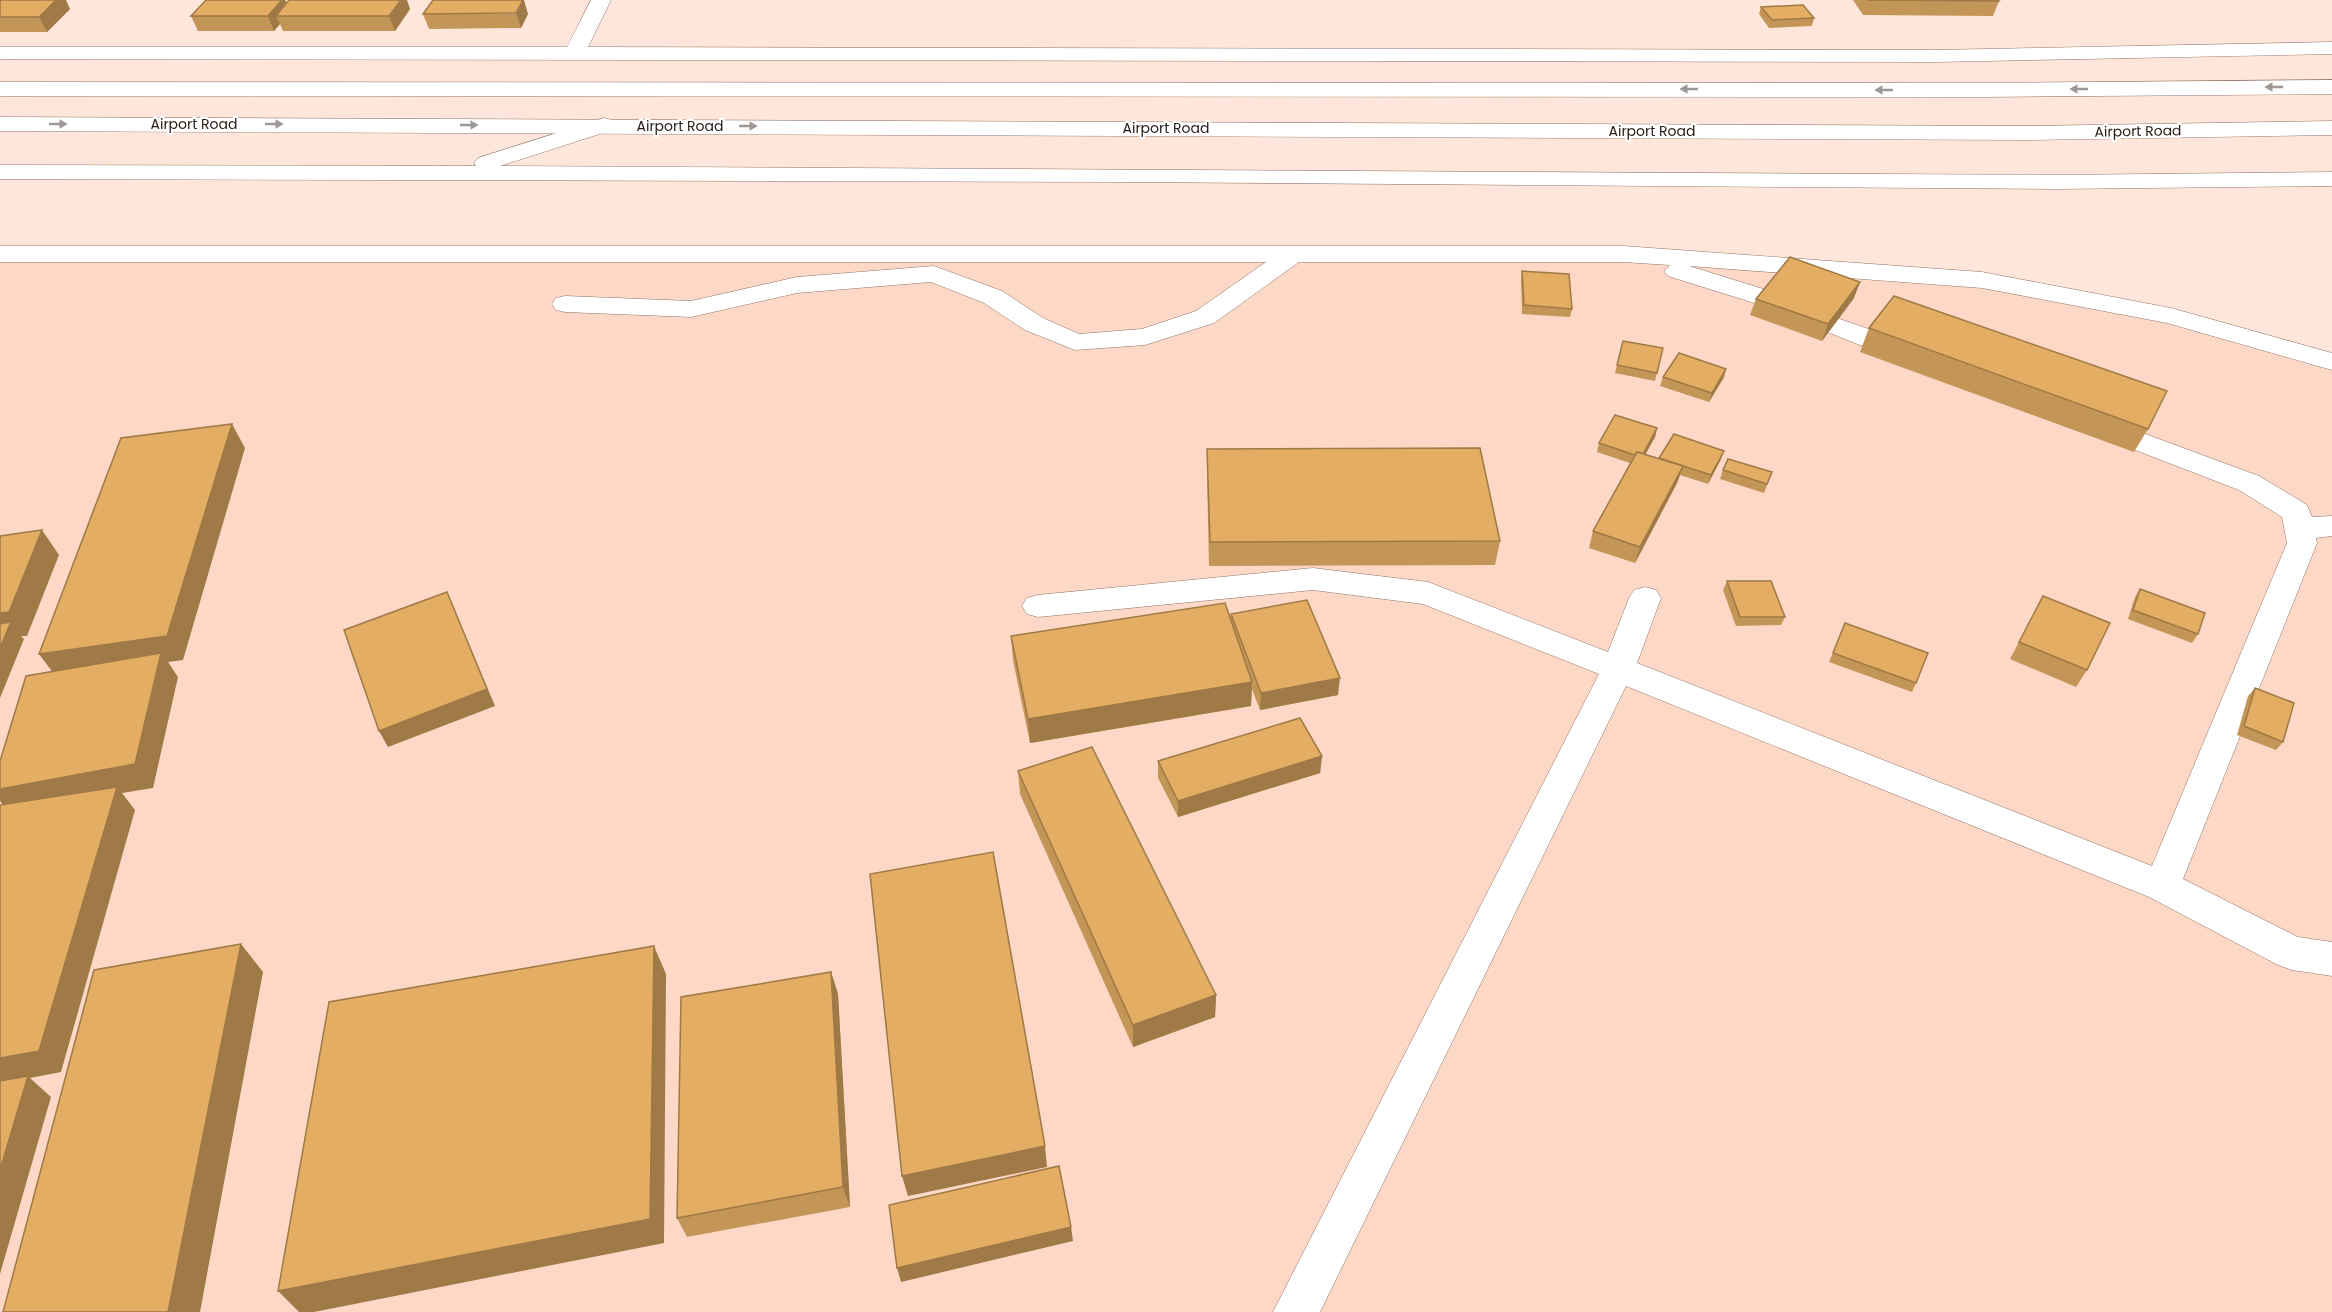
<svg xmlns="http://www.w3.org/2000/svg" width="2332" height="1312" viewBox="0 0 2332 1312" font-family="Poppins,sans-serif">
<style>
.built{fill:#fdd8c6}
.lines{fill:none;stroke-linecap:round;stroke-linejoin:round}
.minor-casing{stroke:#8f7467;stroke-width:1}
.major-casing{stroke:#8f7467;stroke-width:1}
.minor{fill:#fff;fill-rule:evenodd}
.major{fill:#fff;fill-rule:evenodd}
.wall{fill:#c39556}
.shaded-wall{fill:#9f7946}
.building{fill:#e3ad64;stroke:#9f7946;stroke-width:1.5}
.oneway{fill:#9d9896}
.labels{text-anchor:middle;stroke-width:4.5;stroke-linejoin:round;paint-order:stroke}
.far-street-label{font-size:14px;fill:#261b16;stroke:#fff}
</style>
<rect width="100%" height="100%" fill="#fee6da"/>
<!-- built -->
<path class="built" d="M0 254H1623L1982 280 2171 316 2332 362V1312H0Z"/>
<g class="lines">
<!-- minor casing -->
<g class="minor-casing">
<g id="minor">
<path d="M591 0H611L588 47 1936 50 2332 42V54L1936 62 0 59V47H567Z"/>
<path d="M604 118 612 120 615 125 612 130 500 166 2056 175 2332 172V186L2056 189 1123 182 0 179V165L476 166 474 163 478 158Z"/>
<path d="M0 246H1623L1982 272 2171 308 2332 353V370L2167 323 1982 288 1689 266 1773 292 1777 298 1773 304 1764 306 1668 276 1664 271 1670 265 1623 262H1299L1214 323 1145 345 1075 350 1025 330 984 303 931 282 797 293 691 317 565 312 556 310 552 304 556 298 565 296 691 301 797 277 934 266 1002 291 1043 318 1079 334 1142 329 1196 311 1266 262H0Z"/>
<path d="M1834 317 1880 333 1883 339 1880 345 1870 347 1860 345 1825 331 1821 325 1825 319Z"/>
<path d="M2140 432 2259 476 2307 505 2312 517 2332 516V536L2316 538 2317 543 2183 879 2298 937 2332 942V976L2292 970 2278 965 2149 897 1626 686 1320 1312H1273L1599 674 1423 604 1313 590 1038 617 1027 614 1022 606 1027 598 1038 595 1313 568 1428 582 1608 652 1629 598 1634 590 1645 587 1656 590 1661 598 1637 663 2152 866 2287 543 2282 517 2239 490 2130 448 2126 441 2130 434Z"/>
</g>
</g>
<!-- major casing -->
<g class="major-casing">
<g id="major">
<path d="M2332 80V94L1982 97 0 96V82L1982 83Z"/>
<path d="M0 117 2029 126 2332 121V135L2029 140 0 131Z"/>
</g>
</g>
<!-- minor -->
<use href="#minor" class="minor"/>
<!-- major -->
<use href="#major" class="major"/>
</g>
<!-- wall -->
<g class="wall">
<path d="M0 0 70 9 47 32H0Z"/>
<path d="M206 0H285L287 3 410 9 395 31H283L280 24 274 31H198L191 16Z"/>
<path d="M1853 0H1998L1999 1 1993 16 1863 15Z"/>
<path d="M1761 7 1814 18 1812 26 1769 28 1759 14Z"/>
<path d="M423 14H528L521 28 429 29Z"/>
<path d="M1522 271 1572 309 1570 317 1522 314 1521 280Z"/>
<path d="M1854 298 1822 341 1750 315 1756 299Z"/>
<path d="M1869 328 2148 429 2134 452 1860 352Z"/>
<path d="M1623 341 1657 373 1655 381 1615 373Z"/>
<path d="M1663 377H1724L1709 402 1660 386Z"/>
<path d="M1657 428 1655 437 1645 454 1659 459H1721L1708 484 1680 475 1677 483 1635 563 1589 548 1593 531 1630 463 1597 452 1599 443Z"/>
<path d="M1207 449 1500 541 1495 565 1209 566 1207 473Z"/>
<path d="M1723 470 1772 472 1764 493 1720 479Z"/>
<path d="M1727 581 1785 617 1781 625 1736 626 1723 590Z"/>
<path d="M2140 589 2198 634 2192 643 2128 619 2135 597Z"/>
<path d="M2043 596 2087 670 2076 687 2010 659Z"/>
<path d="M1231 614 1338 695 1260 710 1252 689 1251 706 1030 743 1013 660 1011 636 1230 619Z"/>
<path d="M1845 623 1916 683 1912 692 1829 662Z"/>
<path d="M2255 688 2283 742 2276 750 2237 735 2248 696Z"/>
<path d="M1322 756 1320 773 1178 817 1158 778V761Z"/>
<path d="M1018 771 1216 995 1215 1017 1133 1047 1020 794Z"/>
<path d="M831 972 838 994 850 1207 687 1237 677 1218Z"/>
</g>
<!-- shaded-wall -->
<g class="shaded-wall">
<path d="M56 0H66L70 9 47 32 39 17Z"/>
<path d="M282 0H285L290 12 276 16 280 24 274 31 268 16Z"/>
<path d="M401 0H407L410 9 395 31 389 16Z"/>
<path d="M523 0H524L528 14 521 28 516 13Z"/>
<path d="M1860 282 1854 298 1822 341 1828 324Z"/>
<path d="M1726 369 1724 377 1709 402 1712 393Z"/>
<path d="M232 424 245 448 183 660 168 662 178 677 153 788 122 793 135 810 61 1072 30 1078 51 1097 0 1274V1058L11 814 0 801V789L57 678 39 654Z"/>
<path d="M1657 428 1655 437 1639 466 1641 457Z"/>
<path d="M1724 451 1721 459 1708 484 1711 475Z"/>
<path d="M1683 466 1677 483 1635 563 1640 547Z"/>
<path d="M42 530 59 555 27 636H21L24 639 0 698V613Z"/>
<path d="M447 592 495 706 388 747 379 731Z"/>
<path d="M1340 678 1338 695 1260 710 1261 693Z"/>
<path d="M1252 682 1251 706 1030 743 1028 719Z"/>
<path d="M1322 756 1320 773 1178 817V801Z"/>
<path d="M241 944 263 972 200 1312H168Z"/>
<path d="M654 946 666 974 664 1243 314 1312H299L278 1291Z"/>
<path d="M831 972 838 994 850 1207 843 1187Z"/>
<path d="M1216 995 1215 1017 1133 1047V1025Z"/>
<path d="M1045 1146 1047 1167 908 1196 902 1176Z"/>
<path d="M1071 1227 1073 1241 901 1282 897 1268Z"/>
</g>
<!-- building -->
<g class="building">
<path d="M0 0H56L39 17H0Z"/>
<path d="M206 0H282L268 16H191Z"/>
<path d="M289 0H401L389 16H276Z"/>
<path d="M433 0H523L516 13 423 14Z"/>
<path d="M1867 0H1998L1999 1Z"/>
<path d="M1803 5 1814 18 1772 20 1761 7Z"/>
<path d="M1790 257 1860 282 1828 324 1756 299Z"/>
<path d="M1522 271 1569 274 1572 309 1524 305Z"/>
<path d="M1894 296 2167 391 2148 429 1869 328Z"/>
<path d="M1623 341 1663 348 1657 373 1617 365Z"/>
<path d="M1679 353 1726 369 1712 393 1663 377Z"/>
<path d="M1615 415 1657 428 1643 454 1637 452 1635 455 1599 443Z"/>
<path d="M232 424 167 636 39 654 121 438Z"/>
<path d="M1674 434 1724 451 1711 475 1659 458Z"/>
<path d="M1480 448 1500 541 1210 542 1207 449Z"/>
<path d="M1637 452 1683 466 1640 547 1593 531Z"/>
<path d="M1728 459 1772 472 1767 484 1723 470Z"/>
<path d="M42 530 9 612 0 613V536Z"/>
<path d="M1727 581H1771L1785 617H1740Z"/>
<path d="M2140 589 2205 613 2198 634 2133 610Z"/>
<path d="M447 592 487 689 379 731 344 630Z"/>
<path d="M2043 596 2110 623 2087 670 2019 642Z"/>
<path d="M1307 600 1340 678 1261 693 1231 614Z"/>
<path d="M1225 603 1252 682 1028 719 1011 636Z"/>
<path d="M11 622 0 648V624Z"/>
<path d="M1845 623 1928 653 1916 683 1833 653Z"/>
<path d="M161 653 135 764 0 789V761L26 676Z"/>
<path d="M2255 688 2294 703 2283 742 2244 726Z"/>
<path d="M1300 718 1322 756 1178 801 1158 761Z"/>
<path d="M1092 747 1216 995 1133 1025 1018 771Z"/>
<path d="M117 787 39 1051 0 1058V805Z"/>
<path d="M993 852 1045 1146 902 1176 870 874Z"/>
<path d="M241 944 168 1312H3L94 970Z"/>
<path d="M654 946 650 1219 278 1291 329 1002Z"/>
<path d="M831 972 843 1187 677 1218 681 997Z"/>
<path d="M28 1076 0 1170V1081Z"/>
<path d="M1059 1166 1071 1227 897 1268 889 1205Z"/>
</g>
<!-- one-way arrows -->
<defs><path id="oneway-solid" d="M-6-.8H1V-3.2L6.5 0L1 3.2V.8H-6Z" transform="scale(1.5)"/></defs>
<g class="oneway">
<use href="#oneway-solid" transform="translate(2274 87) rotate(180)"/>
<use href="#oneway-solid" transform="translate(1689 89) rotate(-180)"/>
<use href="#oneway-solid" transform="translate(2079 89) rotate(180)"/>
<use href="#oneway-solid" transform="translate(1884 90) rotate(-180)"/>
<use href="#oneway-solid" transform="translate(58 124)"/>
<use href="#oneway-solid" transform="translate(274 124)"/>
<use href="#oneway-solid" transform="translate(469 125)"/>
<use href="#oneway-solid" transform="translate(748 126)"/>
</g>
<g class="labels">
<!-- far-street labels -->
<g class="far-street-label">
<text x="194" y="129">Airport Road</text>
<text x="680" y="131">Airport Road</text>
<text x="1166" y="133">Airport Road</text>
<text x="1652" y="136">Airport Road</text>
<text transform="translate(2138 131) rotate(-1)" y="5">Airport Road</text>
</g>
</g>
</svg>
